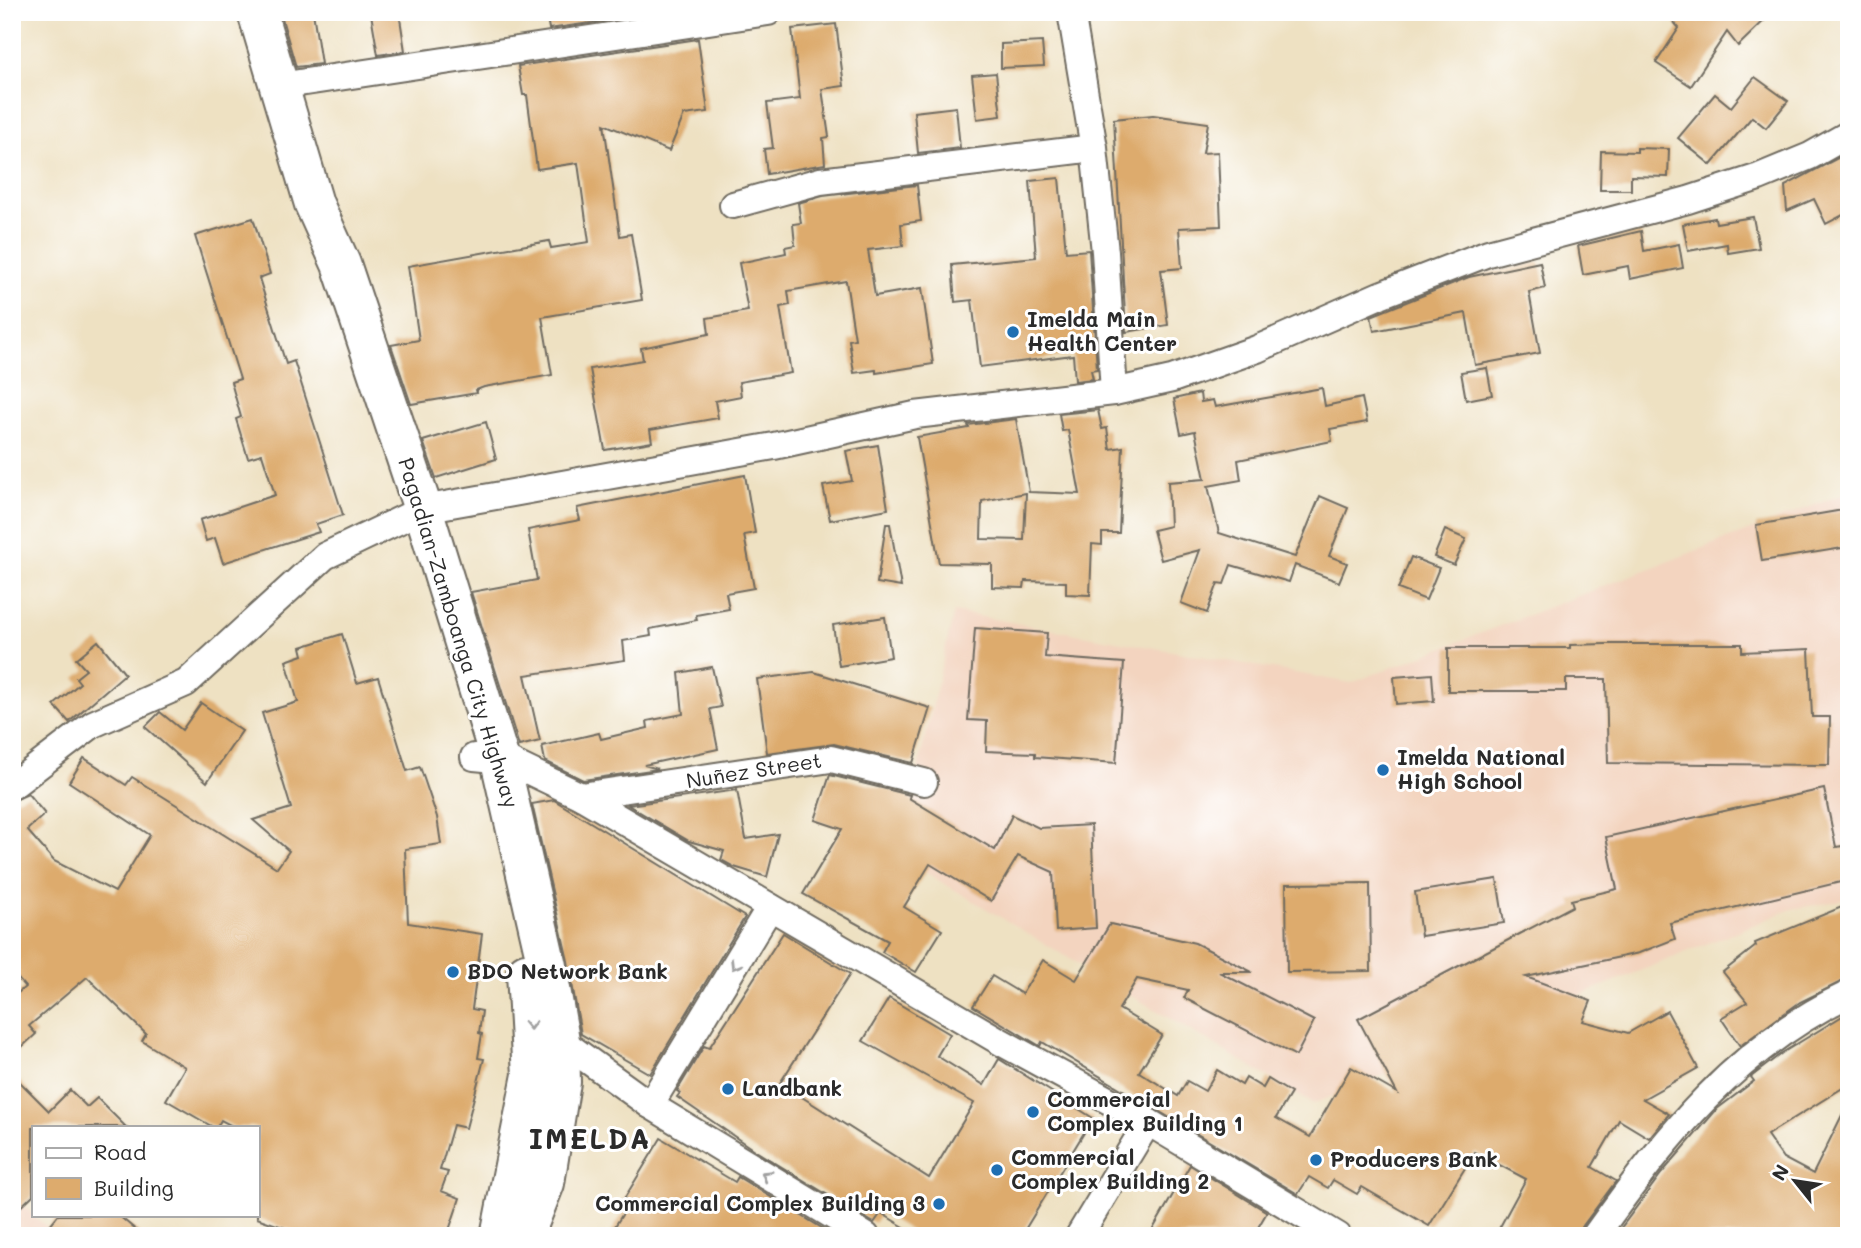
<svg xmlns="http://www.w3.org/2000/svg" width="1861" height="1248" viewBox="0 0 1861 1248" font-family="Mali,sans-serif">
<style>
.built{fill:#f3d4bf}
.building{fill:#ddab6d;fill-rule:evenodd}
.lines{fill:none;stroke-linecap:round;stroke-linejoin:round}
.street-casing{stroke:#6f6b60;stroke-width:30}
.highway-casing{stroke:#6f6b60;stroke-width:42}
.street{stroke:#fff;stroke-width:26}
.highway{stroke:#fff;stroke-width:38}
.oneway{stroke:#a0a0a0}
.poi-dot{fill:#1f6fb2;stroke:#fff;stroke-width:2.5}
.labels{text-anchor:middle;stroke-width:6;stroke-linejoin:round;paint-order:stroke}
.poi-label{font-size:21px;font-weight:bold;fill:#2b2b2b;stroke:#fff;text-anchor:start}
.street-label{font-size:21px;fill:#2b2b2b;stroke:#fff}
.district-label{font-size:28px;font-weight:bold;letter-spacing:2px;fill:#2b2b2b;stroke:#fff}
</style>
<rect width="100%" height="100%" fill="#fff"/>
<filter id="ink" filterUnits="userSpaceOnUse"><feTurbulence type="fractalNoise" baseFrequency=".0143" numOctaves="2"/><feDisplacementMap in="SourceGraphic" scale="14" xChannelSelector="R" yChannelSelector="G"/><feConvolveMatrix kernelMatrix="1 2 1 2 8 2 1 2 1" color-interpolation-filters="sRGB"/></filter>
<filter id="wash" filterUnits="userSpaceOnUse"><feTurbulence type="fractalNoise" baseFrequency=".00686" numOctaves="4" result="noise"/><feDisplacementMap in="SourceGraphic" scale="28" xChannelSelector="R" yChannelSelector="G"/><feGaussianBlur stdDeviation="1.57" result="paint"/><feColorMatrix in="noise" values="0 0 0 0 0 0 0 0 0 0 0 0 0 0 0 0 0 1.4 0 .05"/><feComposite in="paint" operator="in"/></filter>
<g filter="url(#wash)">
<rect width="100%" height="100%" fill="#eee1c2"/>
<!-- built -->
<g class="built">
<path d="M1849 492V899L1792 909 1313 1104 898 856 954 612 1351 683Z"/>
<path d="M12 1192 33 1215 57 1236H12Z"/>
</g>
<g id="blocks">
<!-- building -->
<g class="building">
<path d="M280 12H313L321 64 296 67Z"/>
<path d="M399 12 405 51 378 55 371 14Z"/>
<path d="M546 12H644L645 15 549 29Z"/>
<path d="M1665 12H1773L1738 46 1727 32 1691 86 1656 63 1679 28Z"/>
<path d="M836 24 844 86 822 89 829 137 823 138 825 164 767 174 764 149 773 148 767 103 800 99 792 29Z"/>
<path d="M698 39 708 112 684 115 669 151 604 124 620 236 631 234 642 300 542 317 552 375 484 387 476 390 477 393 411 404 391 345 419 340 408 266 549 241 551 248 589 242 578 163 537 169 527 95H523L518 66Z"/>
<path d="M1042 42 1044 66 1001 68V44Z"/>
<path d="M996 73 1001 116 977 119 972 75Z"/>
<path d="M1755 77 1788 101 1766 128 1752 117 1711 165 1678 138 1715 94 1731 107Z"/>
<path d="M956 107 960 148 918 153 914 112Z"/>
<path d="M1153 115 1208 123 1203 153 1218 152 1221 226 1179 228 1182 268 1161 270 1168 325 1126 332 1114 119Z"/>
<path d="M1637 148 1669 149 1668 177 1631 176V190H1600L1601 151 1637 152Z"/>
<path d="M1849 152V212L1826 224 1814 199 1787 211 1785 186Z"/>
<path d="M1059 178 1066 252 1089 250 1097 369 1091 370 1093 379 1075 381 1073 355 980 367 972 300 955 302 952 265 1036 257 1030 181Z"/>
<path d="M917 185 921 221 901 224 903 246 868 250 875 296 922 288 933 364 876 373V370L854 373 849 340 855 339 846 281 788 291 790 305 780 307 791 373 739 382 741 396 715 401 718 418 650 430 652 442 605 450 590 369 643 360 641 348 709 334 707 318 748 311 739 263 786 253 785 247 795 245 793 224 801 223 798 203 823 196Z"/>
<path d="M1753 217 1759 248 1728 253 1727 244 1688 251 1683 224 1715 218 1716 223Z"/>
<path d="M253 218 270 274 259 278 286 364 294 361 343 515 316 524 319 532 223 563 215 538 206 541 200 520 275 495 262 454 248 458 236 419 241 417 231 382 240 379 195 236Z"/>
<path d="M1641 231 1644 251 1679 244 1683 268 1630 279 1628 266 1583 275 1578 246Z"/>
<path d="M1540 262 1545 288 1529 292 1540 353 1475 365 1466 313 1374 331 1371 316 1386 310 1469 277Z"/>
<path d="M1487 368 1492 395 1466 400 1461 372Z"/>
<path d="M1322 388 1325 406 1362 398 1367 422 1330 429 1332 441 1238 460 1241 480 1208 486 1219 533 1295 557 1320 496 1348 508 1329 556 1347 563 1339 582 1295 565 1289 582 1231 565 1224 584 1218 583 1207 613 1181 603 1200 550 1161 560 1153 530 1170 526 1168 482 1205 479 1195 431 1181 434 1174 399 1200 393 1201 402 1213 400 1215 407Z"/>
<path d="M1098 410 1102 429 1107 428 1110 449 1123 447 1119 533H1102V545L1092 544 1090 595 1066 594V582L1025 581 1024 588 992 587V564L939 563 917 437 969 428 968 425 1016 419 1029 492 1080 494 1068 430 1062 431 1059 414ZM1026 493 1024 540 981 539 982 501Z"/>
<path d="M486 422 496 459 436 478 423 441Z"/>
<path d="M878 445 888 509 830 520 823 486 852 481 846 451Z"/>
<path d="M745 475 755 533 744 535 754 588 726 593 729 609 696 615 697 620 650 629 651 636 623 641 625 660 525 675 540 741 519 746 471 592 537 580 528 530 580 520 577 508Z"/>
<path d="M1849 509V547L1762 561 1756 525Z"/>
<path d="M886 524H890L901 587 877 583Z"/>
<path d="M1445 530 1466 539 1454 565 1434 557Z"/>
<path d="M1411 557 1439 568 1426 600 1398 589Z"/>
<path d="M885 617 891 657 839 666 833 625Z"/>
<path d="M975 628 1047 633 1045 657 1124 663 1116 763 1035 757V753L986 751 987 721 968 720Z"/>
<path d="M342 634 357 683 378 677 407 771 420 767 437 817 441 844 405 849 408 923 482 934 472 1009 482 1011 479 1033 482 1034 478 1058 484 1059 466 1128 453 1125 440 1170 448 1172 441 1191 460 1198 447 1236H308L257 1218V1127H234L221 1120 217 1127H213L166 1100 185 1067 142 1041 146 1034 87 977 29 1026 36 1034 12 1056V998L25 987 12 972V801L28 794 45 814 27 830 54 861 115 892 150 835 69 782 84 758 126 785 132 777 277 868 289 851 253 820 291 808 262 713 298 702 286 661 303 655 301 647Z"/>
<path d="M98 641 125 674 69 722 54 705 80 683 76 678 86 670 76 659Z"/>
<path d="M1606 644H1742V652L1809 649 1812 717H1830L1829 765 1608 763 1606 679H1566V691H1448V648H1570V645Z"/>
<path d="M712 667 721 707 710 709 718 749 644 765 658 769 583 780 545 761 542 746 599 733 601 739 648 728 647 721 683 714 679 673Z"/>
<path d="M814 672 930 708 913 763 834 744 767 753 757 679Z"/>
<path d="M1432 674 1434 701 1396 704 1394 677Z"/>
<path d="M201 703 242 731 207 782 145 727 160 712 182 730Z"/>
<path d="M830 775 910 795 909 798 995 850 1012 815 1039 828 1091 825 1096 928 1056 931 1053 872 1018 856 991 901 930 864 904 907 942 930 916 972 882 952 888 941 803 894 842 829 815 820Z"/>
<path d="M1824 789 1836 847 1849 845V880L1670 923 1675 939 1639 953 1526 977 1591 1001 1583 1021 1628 1033 1667 1011 1698 1068 1643 1099 1669 1114 1649 1138 1619 1120 1592 1167 1616 1181 1582 1227 1579 1236H1495L1526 1179 1475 1152 1429 1226 1362 1187 1357 1194 1333 1180 1328 1188 1309 1177 1298 1194 1042 1042 1040 1046 973 1006 992 976 1022 994 1043 960 1076 980 1110 924 1195 943 1252 972H1219L1314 1021 1296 1056 1184 998 1188 990 1137 979 1119 1009 1162 1035 1139 1072 1178 1096 1187 1081 1205 1091 1217 1070 1242 1085 1246 1078 1263 1088 1268 1079 1291 1093 1276 1118 1310 1137 1351 1067 1397 1093 1358 1019 1573 906 1571 900 1617 889 1606 837Z"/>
<path d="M737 790 746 839 778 834 767 877 734 867 721 860 724 851 689 841 628 805Z"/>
<path d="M554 800 745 917 650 1074 581 1034 568 961 532 804Z"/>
<path d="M1497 879 1504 923 1421 936 1415 892Z"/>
<path d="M1370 883 1371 971 1287 972 1286 884Z"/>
<path d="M1849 904V978L1800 1002 1740 1046 1721 1018 1747 1002 1723 972 1756 946 1755 943Z"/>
<path d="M783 933 850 974 780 1083 929 1178 974 1103 863 1041 889 998 950 1034 937 1056 984 1085 999 1059 1093 1118 1021 1236H919L881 1213 874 1223 754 1150 677 1097 680 1093 677 1091 704 1046 709 1048Z"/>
<path d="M1849 1012V1084L1767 1135 1783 1158 1813 1174 1849 1101V1236H1615L1661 1174 1717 1109 1754 1081 1751 1077 1782 1053Z"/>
<path d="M12 1074 49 1111 70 1090 87 1107 97 1098 126 1127H33V1195L12 1215Z"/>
<path d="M661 1138 735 1182 738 1177 835 1236H609L630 1202 624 1199Z"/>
<path d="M1190 1165 1267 1212 1253 1236H1149Z"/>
<path d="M58 1215H118L143 1236H41Z"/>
</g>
</g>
</g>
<g filter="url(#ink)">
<use href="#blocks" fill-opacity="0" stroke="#6f6b60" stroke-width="2"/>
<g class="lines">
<!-- street casing -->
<g class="street-casing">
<g id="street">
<path d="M1071 12 1094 148 1105 252 1114 392"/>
<path d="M279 86 768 12"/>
<path d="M733 205 820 181 1094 148"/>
<path d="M474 757 506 760 581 796 1001 1042 1148 1122 1338 1236"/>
<path d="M12 786 93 724 186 683 325 556 423 509 774 446 915 415 1114 392 1172 379 1257 349 1380 295 1488 253 1688 200 1759 177 1810 156 1849 134"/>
<path d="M581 796 831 759 924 782"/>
<path d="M560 1040 650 1105 866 1236"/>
<path d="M650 1105 770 907"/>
<path d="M1079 1236 1148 1122"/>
<path d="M1595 1236C1664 1138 1738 1046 1849 994"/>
</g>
</g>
<!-- highway casing -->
<g class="highway-casing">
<g id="highway">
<path d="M257 12 314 204 341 264 423 509 500 760 547 966 560 1040 561 1082 545 1183 524 1236"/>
<path d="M500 1236 532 1075 526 973"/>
</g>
</g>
<!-- street -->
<use href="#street" class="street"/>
<!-- highway -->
<use href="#highway" class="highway"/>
</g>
<!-- one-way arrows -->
<defs><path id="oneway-chevron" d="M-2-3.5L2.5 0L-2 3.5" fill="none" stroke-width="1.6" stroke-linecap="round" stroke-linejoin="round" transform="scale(1.75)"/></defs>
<g class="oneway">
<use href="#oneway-chevron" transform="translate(735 965) rotate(121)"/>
<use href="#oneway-chevron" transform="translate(530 1025) rotate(88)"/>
<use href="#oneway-chevron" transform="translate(766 1175) rotate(-149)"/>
</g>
</g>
<!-- markers -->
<g class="poi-dot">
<circle cx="1013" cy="332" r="7"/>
<circle cx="1383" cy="770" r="7"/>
<circle cx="453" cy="972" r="7"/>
<circle cx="728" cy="1089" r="7"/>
<circle cx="1033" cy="1112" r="7"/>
<circle cx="1316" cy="1160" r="7"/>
<circle cx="997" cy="1170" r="7"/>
<circle cx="939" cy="1204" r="7"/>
</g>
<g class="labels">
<!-- poi labels -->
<g class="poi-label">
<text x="1027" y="327">Imelda Main<tspan x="1027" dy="24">Health Center</tspan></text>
<text x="1397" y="765">Imelda National<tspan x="1397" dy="24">High School</tspan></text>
<text x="467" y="979">BDO Network Bank</text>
<text x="742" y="1096">Landbank</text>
<text x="1047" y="1107">Commercial<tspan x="1047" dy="24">Complex Building 1</tspan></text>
<text x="1011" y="1165">Commercial<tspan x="1011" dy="24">Complex Building 2</tspan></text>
<text x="1330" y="1167">Producers Bank</text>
<text x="925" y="1211" text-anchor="end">Commercial Complex Building 3</text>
</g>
<!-- street labels -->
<g class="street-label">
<text transform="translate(458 633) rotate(73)" y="7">Pagadian-Zamboanga City Highway</text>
<text transform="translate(754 771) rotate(-9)" y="7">Nuñez Street</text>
</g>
<!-- district labels -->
<g class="district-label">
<text x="590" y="1149">IMELDA</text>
</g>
</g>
<!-- margin -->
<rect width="1861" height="1248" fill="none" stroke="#fff" stroke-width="42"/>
<!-- legend -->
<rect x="32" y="1126" width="228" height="91" fill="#ffffff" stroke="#aaaaaa" stroke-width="2"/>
<rect x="46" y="1148" width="35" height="10" fill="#ffffff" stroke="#aaaaaa" stroke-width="2"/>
<text x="94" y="1160" font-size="21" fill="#2b2b2b">Road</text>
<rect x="46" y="1178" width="35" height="21" fill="#ddab6d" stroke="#aaaaaa" stroke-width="2"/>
<text x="94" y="1196" font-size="21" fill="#2b2b2b">Building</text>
<!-- north arrow -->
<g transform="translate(1795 1181) rotate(300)" stroke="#ffffff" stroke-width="5" paint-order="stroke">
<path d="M0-5L12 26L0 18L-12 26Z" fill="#2b2b2b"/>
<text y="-10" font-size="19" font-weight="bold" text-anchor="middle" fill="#2b2b2b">N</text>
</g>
</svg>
